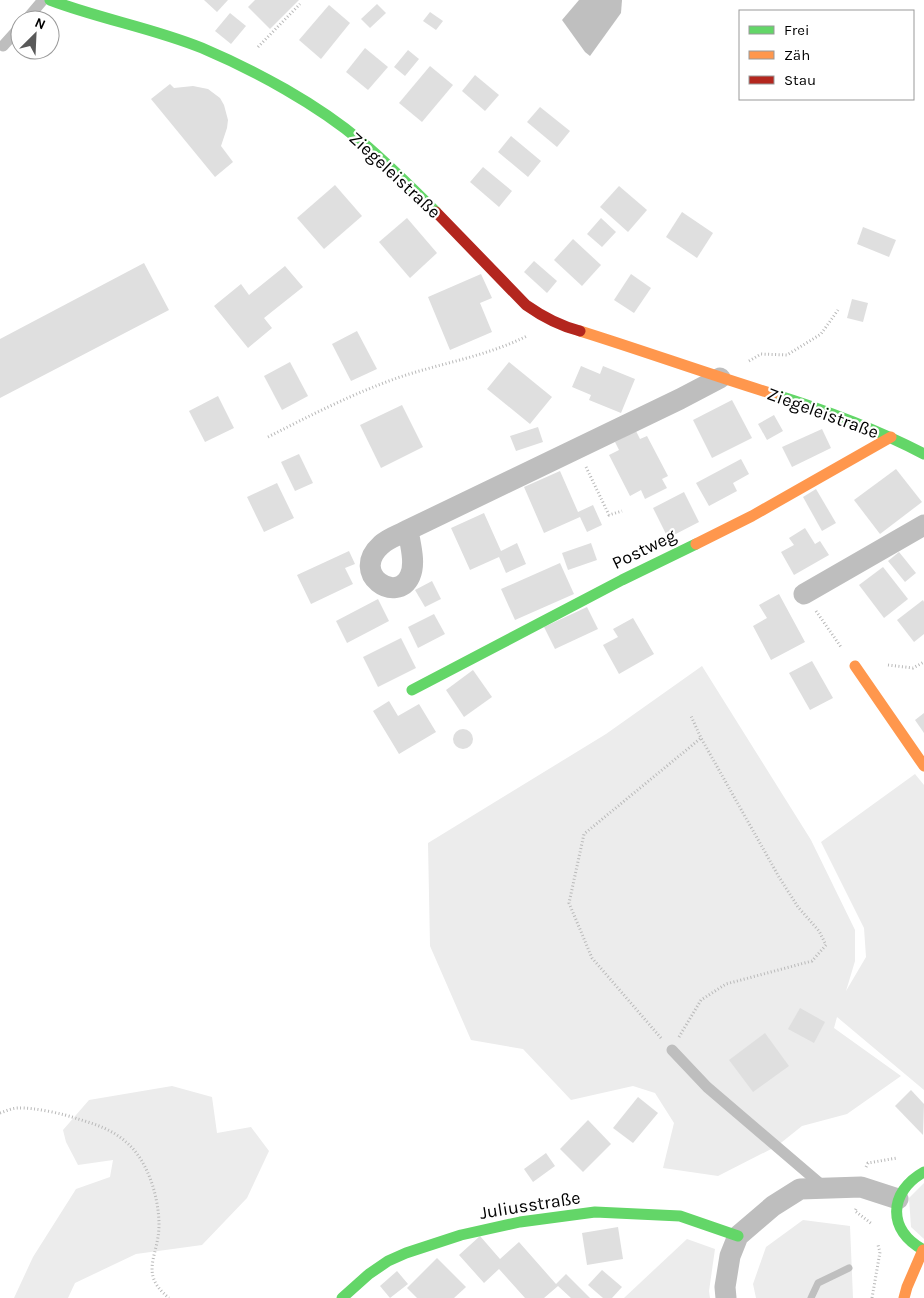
<svg xmlns="http://www.w3.org/2000/svg" width="924" height="1298" viewBox="0 0 924 1298" font-family="Karla,sans-serif">
<style>
.green{fill:#ececec}
.water{fill:#bfbfbf}
.lines{fill:none;stroke-linecap:round;stroke-linejoin:round}
.stream{stroke:#bfbfbf;stroke-width:7}
.building{fill:#dfdfdf}
.path{stroke:#b9b9b9;stroke-width:3;stroke-dasharray:1 2.5;stroke-linecap:butt}
.lane{stroke:#bebebe;stroke-width:11}
.street{stroke:#bebebe;stroke-width:21}
.fast{stroke:#63d668;stroke-width:11}
.slow{stroke:#ff974d;stroke-width:11}
.jam{stroke:#b3261e;stroke-width:11}
.labels{text-anchor:middle;stroke-width:4.5;stroke-linejoin:round;paint-order:stroke}
.street-label{font-size:18px;fill:#000;stroke:#fff}
</style>
<rect width="100%" height="100%" fill="#fff"/>
<!-- green -->
<g class="green">
<path d="M702 666 811 840 855 930V961L846 991 866 957 864 928 821 842 915 774 924 785V1090L837 1017 834 1028 901 1076 847 1114 802 1126 777 1146 718 1176 663 1168 674 1123 655 1093 633 1086 571 1100 523 1049 471 1040 430 946 428 843 606 734Z"/>
<path d="M172 1086 212 1097 217 1133 251 1127 269 1151 247 1198 202 1245 136 1254 75 1283 68 1298H14L33 1257 76 1189 110 1177 113 1160 78 1165 66 1142 63 1130 89 1100Z"/>
<path d="M924 1183V1239L911 1227 909 1198Z"/>
<path d="M803 1220 850 1226 853 1298H756L753 1284 766 1247Z"/>
<path d="M687 1239 715 1249 709 1291 710 1298H624Z"/>
</g>
<!-- water -->
<path class="water" d="M579 0H622L621 13 590 56 585 52 562 20Z"/>
<g class="lines">
<!-- stream -->
<path class="stream" d="M811 1298 818 1283 849 1268"/>
</g>
<!-- building -->
<g class="building">
<path d="M204 0H228L217 12Z"/>
<path d="M255 0H299L270 29 248 7Z"/>
<path d="M377 4 386 13 370 28 361 19Z"/>
<path d="M329 5 350 23 321 59 299 40Z"/>
<path d="M430 12 443 21 436 30 423 21Z"/>
<path d="M230 13 246 26 231 44 215 31Z"/>
<path d="M365 48 388 67 368 90 346 72Z"/>
<path d="M408 50 419 59 405 76 394 67Z"/>
<path d="M430 66 453 85 422 122 399 103Z"/>
<path d="M475 75 499 95 485 111 462 91Z"/>
<path d="M170 84 174 88 193 86 208 89 220 98 224 105 228 120 227 128 221 146 233 162 215 177 151 99Z"/>
<path d="M540 107 570 131 557 147 527 122Z"/>
<path d="M511 136 541 161 528 177 498 152Z"/>
<path d="M483 167 512 191 499 207 470 182Z"/>
<path d="M335 185 362 216 324 249 297 218Z"/>
<path d="M619 186 647 210 628 232 600 207Z"/>
<path d="M682 212 713 233 697 258 666 237Z"/>
<path d="M407 218 437 253 410 278 379 242Z"/>
<path d="M601 218 616 232 602 247 587 234Z"/>
<path d="M863 227 896 240 889 257 857 244Z"/>
<path d="M573 239 601 265 582 286 554 260Z"/>
<path d="M534 261 557 281 547 293 524 272Z"/>
<path d="M144 263 169 310 0 398V339Z"/>
<path d="M285 266 303 287 264 318 272 328 248 348 214 306 241 284 249 295Z"/>
<path d="M481 274 492 298 480 303 492 332 450 350 428 297Z"/>
<path d="M631 274 651 288 634 313 614 300Z"/>
<path d="M852 299 868 303 863 322 847 318Z"/>
<path d="M357 331 377 369 351 381 332 344Z"/>
<path d="M290 362 308 396 282 410 264 376Z"/>
<path d="M509 362 552 397 530 424 487 389Z"/>
<path d="M581 366 600 374 603 366 635 379 621 413 589 400 591 395 572 387Z"/>
<path d="M218 396 234 428 205 442 189 411Z"/>
<path d="M732 400 752 438 712 458 693 420Z"/>
<path d="M402 405 423 447 381 468 360 425Z"/>
<path d="M774 415 783 431 767 440 758 424Z"/>
<path d="M538 427 543 442 516 451 510 436Z"/>
<path d="M822 429 831 448 792 467 782 447Z"/>
<path d="M636 431 640 439 647 436 668 476 662 479 667 488 645 499 641 490 630 496 609 455 619 450 615 442Z"/>
<path d="M299 454 313 483 295 491 281 462Z"/>
<path d="M741 459 749 474 733 483 737 491 709 506 696 483Z"/>
<path d="M896 469 922 502 880 534 854 500Z"/>
<path d="M560 471 578 512 593 505 602 525 587 532 580 517 544 533 524 487Z"/>
<path d="M277 483 294 518 264 532 247 497Z"/>
<path d="M816 489 836 523 822 531 803 497Z"/>
<path d="M684 492 699 522 668 538 653 508Z"/>
<path d="M484 513 501 551 517 543 526 564 506 573 499 557 470 570 451 528Z"/>
<path d="M805 528 815 544 820 541 829 555 794 575 781 552 794 545 789 538Z"/>
<path d="M591 543 597 560 568 570 562 553Z"/>
<path d="M349 551 355 564 345 568 353 584 311 604 297 575Z"/>
<path d="M899 552 916 573 905 582 888 561Z"/>
<path d="M560 563 574 594 515 620 501 589Z"/>
<path d="M883 567 908 599 884 618 859 585Z"/>
<path d="M432 581 441 599 425 607 415 590Z"/>
<path d="M779 594 805 642 771 660 753 626 767 618 759 605Z"/>
<path d="M378 599 389 621 347 643 336 621Z"/>
<path d="M923 600 924 602V634L914 642 897 620Z"/>
<path d="M587 607 598 629 555 649 544 627Z"/>
<path d="M434 614 445 634 418 648 408 627Z"/>
<path d="M633 618 654 654 619 674 603 645 618 637 613 629Z"/>
<path d="M401 638 416 668 378 687 363 657Z"/>
<path d="M812 661 833 698 810 710 789 673Z"/>
<path d="M473 670 492 697 464 717 446 690Z"/>
<path d="M389 701 398 716 419 704 436 732 399 754 373 711Z"/>
<path d="M924 713V733L915 720Z"/>
<circle cx="463" cy="739" r="10"/>
<path d="M800 1008 825 1022 814 1043 788 1029Z"/>
<path d="M765 1033 789 1066 753 1092 729 1060Z"/>
<path d="M911 1090 924 1104 923 1135 895 1106Z"/>
<path d="M638 1097 658 1113 633 1143 613 1128Z"/>
<path d="M588 1120 611 1144 583 1172 560 1149Z"/>
<path d="M546 1153 555 1166 533 1182 524 1169Z"/>
<path d="M618 1227 623 1259 587 1265 582 1233Z"/>
<path d="M480 1236 500 1259 519 1242 556 1284 566 1274 590 1298H571L558 1286 544 1298H525L499 1269 484 1283 459 1255Z"/>
<path d="M437 1258 466 1287 454 1298H417L407 1288Z"/>
<path d="M602 1270 622 1287 612 1298H603L588 1285Z"/>
<path d="M397 1271 408 1284 390 1298 380 1286Z"/>
</g>
<g class="lines">
<!-- path -->
<g class="path">
<path d="M258 47 300 4"/>
<path d="M749 361 761 354 787 355 821 334 838 310"/>
<path d="M268 437C311 415 354 393 400 377 442 363 487 356 527 336"/>
<path d="M586 467 609 515 622 511"/>
<path d="M816 611 841 647"/>
<path d="M888 665 913 668 924 662"/>
<path d="M679 1037 701 1000 726 984 812 961 826 945 819 931 798 907 779 877 701 738 691 716"/>
<path d="M661 1038 592 958 569 903 584 834 701 738"/>
<path d="M0 1113C6 1111 12 1108 18 1108 32 1107 65 1114 78 1119 95 1124 113 1130 126 1142 148 1160 159 1198 159 1225 159 1256 138 1273 169 1298"/>
<path d="M866 1167 868 1163 897 1158"/>
<path d="M856 1209 855 1211 872 1224"/>
<path d="M872 1298 880 1252 878 1245"/>
</g>
<!-- lane -->
<g class="lane">
<path d="M26 20 43 0"/>
<path d="M3 46 20 27"/>
<path d="M672 1050 707 1087 824 1187"/>
</g>
<!-- street -->
<g class="street">
<path d="M408 530C410 544 416 563 410 576 397 605 349 574 381 545 388 538 399 535 408 530L680 399 720 378"/>
<path d="M804 594 924 525"/>
<path d="M726 1298 725 1287 730 1256 738 1236 773 1206 800 1189 861 1187 898 1199"/>
</g>
<!-- fast -->
<g class="fast">
<path d="M50 0C100 19 153 28 202 48 256 71 317 104 362 142 388 164 412 188 436 212"/>
<path d="M773 394C825 410 876 429 924 454"/>
<path d="M412 690 622 580 696 544"/>
<path d="M924 1172C888 1192 887 1231 924 1250"/>
<path d="M342 1298 369 1274 388 1261 406 1253 461 1235 520 1222 595 1212 680 1216 738 1236"/>
</g>
<!-- slow -->
<g class="slow">
<path d="M580 331C644 351 708 374 773 394"/>
<path d="M696 544 752 516 891 437"/>
<path d="M855 666 924 766"/>
<path d="M904 1298 907 1287 923 1250"/>
</g>
<!-- jam -->
<path class="jam" d="M436 212 526 305C543 317 560 326 580 331"/>
</g>
<g class="labels">
<!-- street labels -->
<g class="street-label">
<text transform="translate(395 175) rotate(43)" y="6">Ziegeleistraße</text>
<text transform="translate(823 413) rotate(20)" y="6">Ziegeleistraße</text>
<text transform="translate(644 549) rotate(-26)" y="6">Postweg</text>
<text transform="translate(530 1205) rotate(-9)" y="6">Juliusstraße</text>
</g>
</g>
<!-- legend -->
<rect x="739" y="10" width="175" height="90" fill="#ffffff" stroke="#999999"/>
<rect x="749" y="26" width="25" height="8" fill="#63d668" stroke="#999999"/>
<text x="784" y="35" font-size="15" fill="#000000">Frei</text>
<rect x="749" y="51" width="25" height="8" fill="#ff974d" stroke="#999999"/>
<text x="784" y="60" font-size="15" fill="#000000">Zäh</text>
<rect x="749" y="76" width="25" height="8" fill="#b3261e" stroke="#999999"/>
<text x="784" y="85" font-size="15" fill="#000000">Stau</text>
<!-- north arrow -->
<g transform="translate(35 35) rotate(24)"><circle r="24" fill="#ffffff" stroke="#999999"/>
<path d="M0-4L9 19L0 12L-9 19Z" fill="#595959"/>
<text y="-8" font-size="14" font-weight="bold" text-anchor="middle" fill="#000000">N</text>
</g>
</svg>
